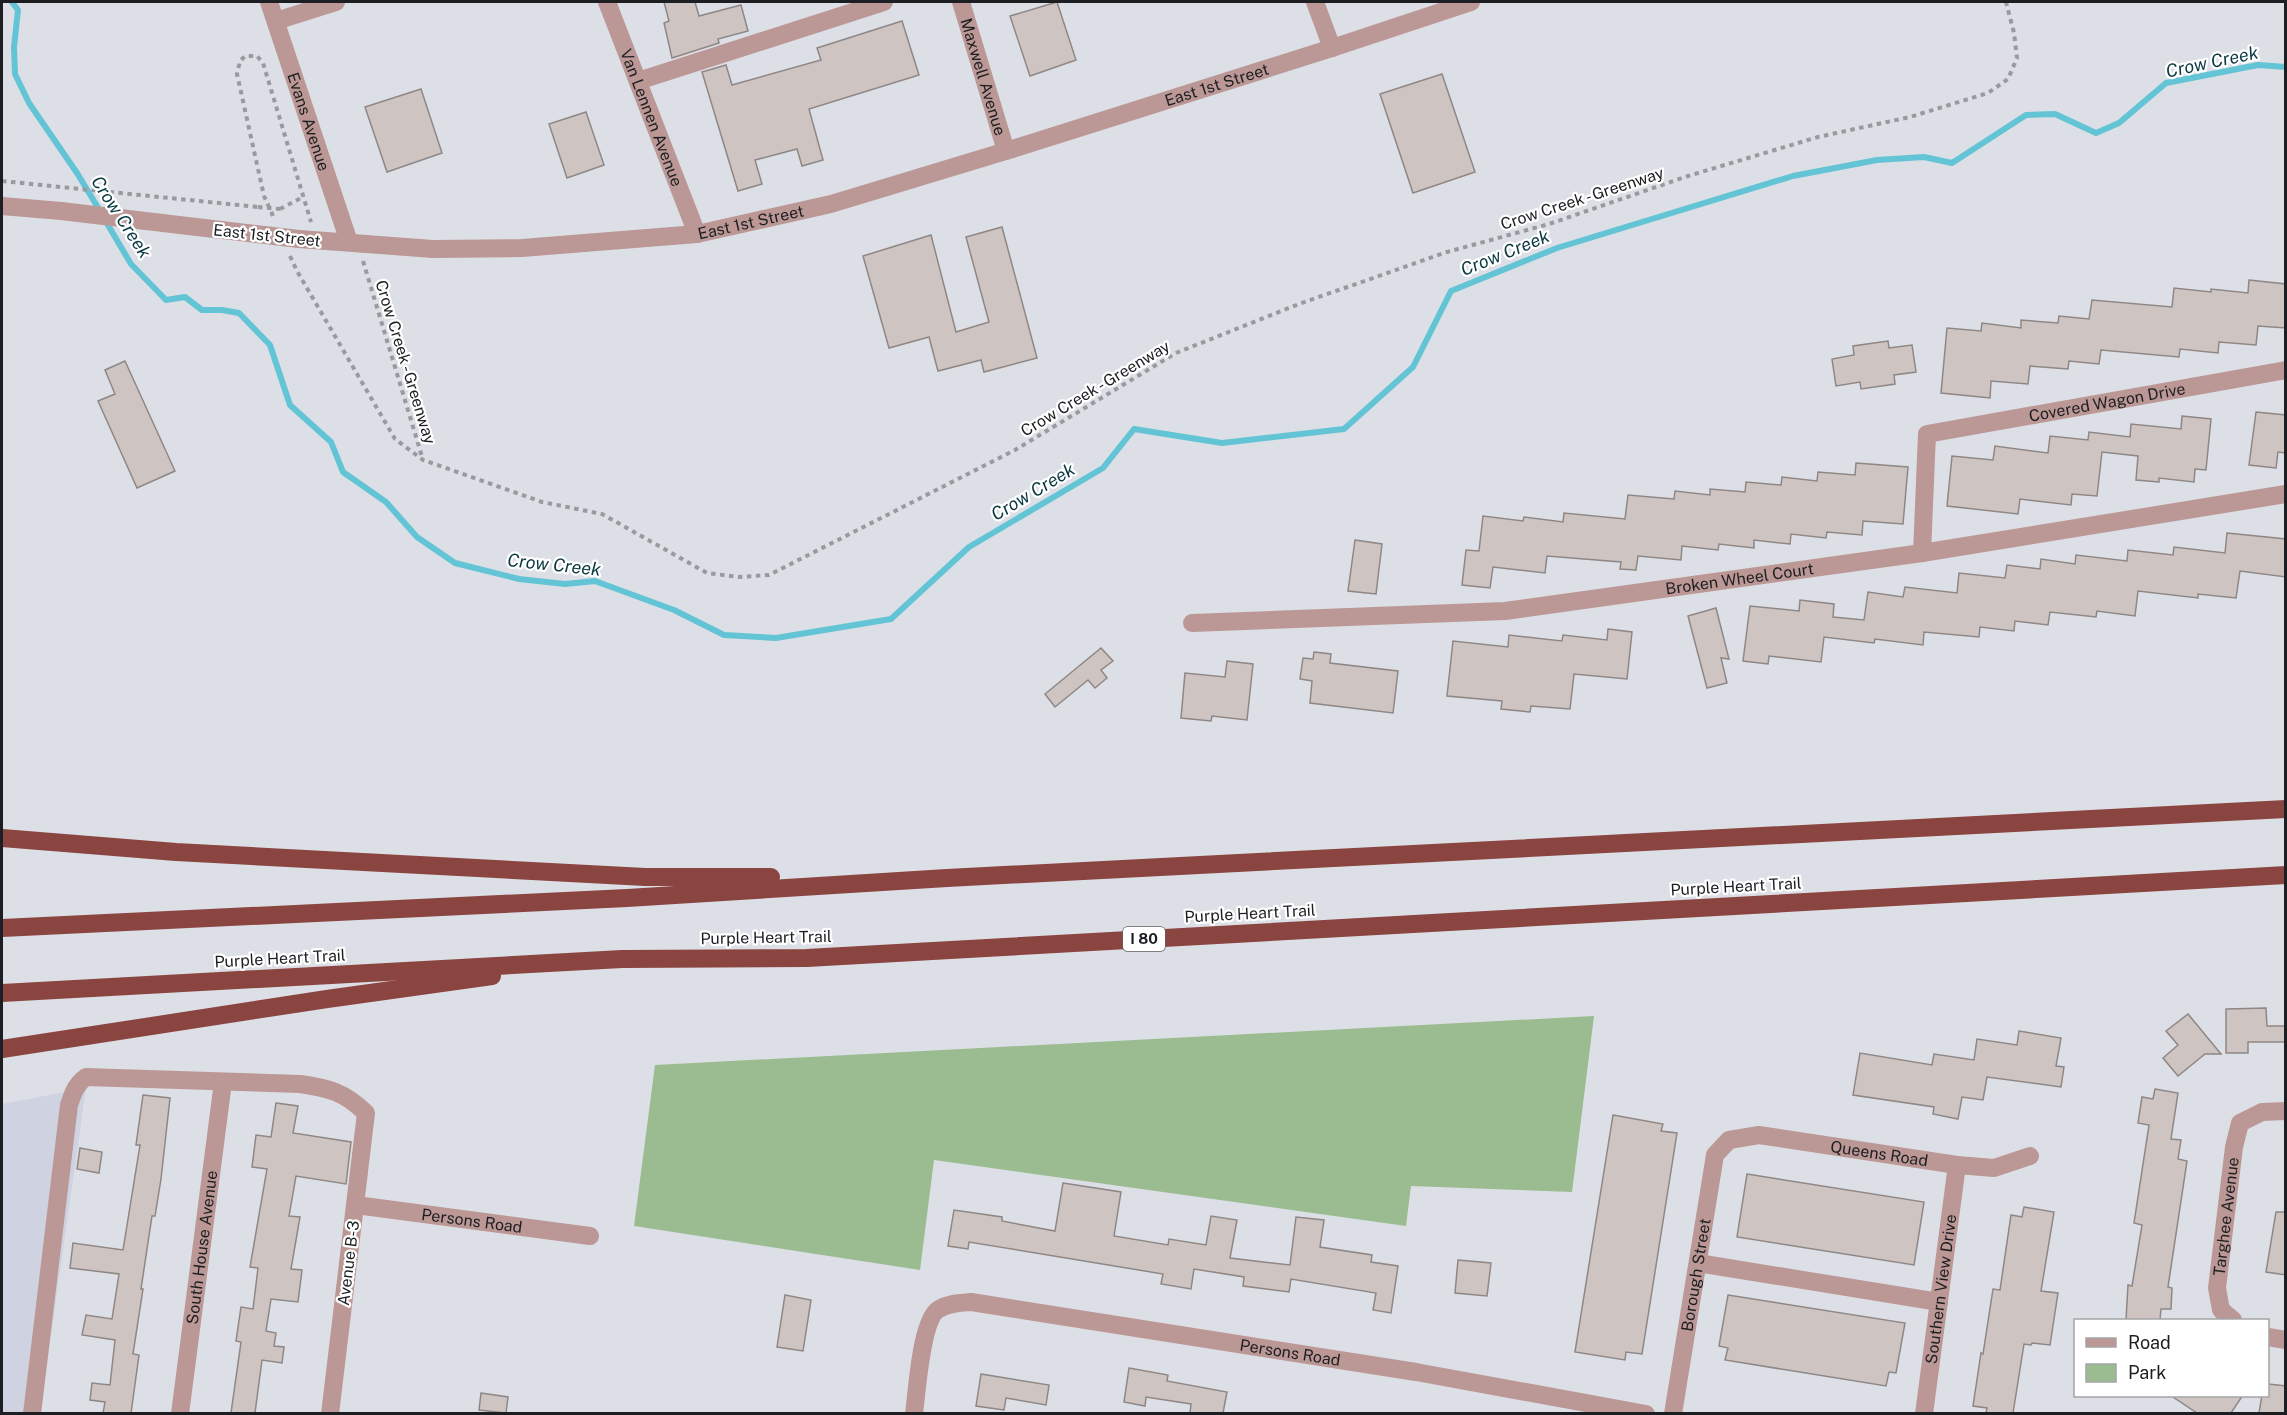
<svg xmlns="http://www.w3.org/2000/svg" width="2287" height="1415" viewBox="0 0 2287 1415" font-family="'Public Sans',sans-serif">
<style>
.built{fill:#cfd3e1}
.green{fill:#9bbc90}
.lines{fill:none;stroke-linecap:round;stroke-linejoin:round}
.stream{stroke:#63c4d5;stroke-width:6}
.building{fill:#cec5c3;stroke:#8e8785;stroke-width:1.5}
.path{stroke:#989a9f;stroke-width:4;stroke-dasharray:4.5 4.5;stroke-linecap:butt}
.minor{stroke:#bb9895;stroke-width:18}
.highway{stroke:#8a4541;stroke-width:18}
.path-bridge{stroke:#989a9f;stroke-width:4;stroke-dasharray:4.5 4.5;stroke-linecap:butt}
.minor-bridge{stroke:#bb9895;stroke-width:18}
.labels{text-anchor:middle;stroke-width:4.5;stroke-linejoin:round;paint-order:stroke}
.shield{fill:#fff;stroke:#616264;stroke-width:1.5}
.shield-label{font-size:15px;font-weight:bold;fill:#1d1e21}
.street-label{font-size:16px;fill:#1d1e21;stroke:#fff}
.water-label{font-size:18px;font-style:italic;fill:#0a3941;stroke:#fff}
</style>
<rect width="100%" height="100%" fill="#dddfe6"/>
<!-- built -->
<path class="built" d="M86 1088 40 1413 2 1414V1104Z"/>
<!-- green -->
<path class="green" d="M1594 1016 1572 1192 1411 1186 1406 1226 934 1160 920 1270 634 1226 655 1065Z"/>
<g class="lines">
<!-- stream -->
<g class="stream">
<path d="M12 2 18 10 14 47 15 74 29 103 77 173 100 211"/>
<path d="M105 220 131 264 166 300 185 297 202 310H222L239 313 270 345 290 405 331 442 343 472 386 502 417 537 455 563 519 579 565 584 595 581 674 610 724 635 776 638 891 619 969 547 1103 468 1134 429 1222 443 1344 429 1413 367 1451 291 1557 248 1793 176 1877 160 1924 157 1952 163 2026 115 2055 114 2096 133 2119 123 2166 83 2258 65 2286 67"/>
</g>
</g>
<!-- building -->
<g class="building">
<path d="M664 2H695L699 16 741 5 748 31 718 39 719 43 672 58 664 23 669 21Z"/>
<path d="M1057 2 1076 60 1030 76 1010 16Z"/>
<path d="M902 21 919 75 809 109 823 160 802 166 797 149 755 160 762 184 738 191 702 72 726 65 732 85 821 60 817 48Z"/>
<path d="M1442 74 1475 172 1413 193 1380 94Z"/>
<path d="M421 89 442 153 387 172 365 107Z"/>
<path d="M586 112 604 165 567 178 549 124Z"/>
<path d="M1002 227 1037 358 984 372 981 360 938 371 929 337 889 348 863 256 931 235 956 332 989 322 966 237Z"/>
<path d="M2249 280 2286 284V328L2258 326 2256 345 2219 342 2218 353 2180 349 2179 357 2101 350 2099 364 2069 361 2068 369 2030 366 2028 384 1991 381 1990 398 1941 393 1947 328 1981 331 1982 323 2021 328V320L2058 323 2059 316 2089 319 2092 300 2172 307 2174 288 2211 292V289L2248 293Z"/>
<path d="M1888 341 1889 348 1912 345 1916 372 1894 375 1895 384 1861 389 1860 382 1836 386 1832 359 1854 355 1853 346Z"/>
<path d="M125 361 175 471 137 488 98 401 115 394 105 370Z"/>
<path d="M2256 412 2286 415V453L2278 452 2276 468 2249 465Z"/>
<path d="M2182 416 2211 419 2206 470 2195 469 2194 482 2159 478V482L2136 480 2138 456 2102 452 2097 496 2072 494 2071 505 2020 499 2018 514 1947 506 1952 456 1993 460 1995 446 2048 453 2050 436 2088 440 2089 432 2130 437 2131 424 2181 429Z"/>
<path d="M1856 463 1908 467 1903 524 1863 521 1862 535 1827 532 1826 538 1791 534 1790 544 1754 540V548L1719 544 1718 550 1682 546 1681 560 1638 556 1636 570 1620 569 1621 562 1547 556 1545 573 1493 567 1490 588 1462 585 1466 550 1479 551 1483 516 1523 521 1524 517 1563 522 1564 513 1625 519 1628 495 1674 499 1675 491 1710 495V489L1745 492 1746 482 1781 485 1782 477 1817 481 1818 472 1855 475Z"/>
<path d="M2227 533 2286 539V577L2240 571 2236 598 2198 594V598L2138 591 2135 616 2097 611 2096 617 2050 612 2048 625 2015 621 2014 631 1980 627 1979 637 1924 632 1923 645 1875 639 1874 643 1824 637 1821 662 1769 656 1768 664 1743 661 1750 606 1799 611 1800 600 1834 604 1833 617 1864 620 1868 592 1903 597 1905 587 1957 593 1959 573 2005 578 2007 565 2040 569 2041 559 2075 564 2076 555 2127 561 2128 550 2173 555 2174 547 2225 553Z"/>
<path d="M1355 540 1382 544 1376 594 1348 591Z"/>
<path d="M1716 608 1729 659 1721 658 1727 683 1707 688 1688 616Z"/>
<path d="M1608 629 1632 632 1627 679 1574 674 1570 709 1531 706 1530 712 1501 709 1502 701 1447 696 1453 641 1508 647 1509 635 1562 641 1563 635 1607 640Z"/>
<path d="M1101 648 1113 661 1101 670 1107 678 1095 688 1088 680 1055 707 1045 694Z"/>
<path d="M1314 652 1331 654 1330 663 1398 671 1393 713 1310 703 1312 681 1300 679 1303 658 1313 659Z"/>
<path d="M1227 661 1253 664 1247 720 1212 716 1211 721 1181 718 1185 673 1225 677Z"/>
<path d="M2266 1008 2267 1026H2286V1042H2248V1053H2226V1009Z"/>
<path d="M2188 1014 2221 1054H2205L2178 1076 2163 1058 2178 1045 2166 1031Z"/>
<path d="M2019 1031 2061 1038 2056 1066 2064 1067 2061 1087 1987 1077 1983 1100 1962 1097 1958 1119 1933 1114 1934 1107 1853 1095 1860 1053 1932 1065 1934 1054 1974 1060 1977 1039 2017 1045Z"/>
<path d="M2155 1089 2178 1093 2171 1139 2181 1140 2178 1159 2187 1161 2168 1287 2172 1288 2171 1309H2161L2160 1320H2126L2128 1285 2132 1286 2142 1225 2134 1223 2149 1125 2138 1123 2142 1097 2153 1099Z"/>
<path d="M143 1095 170 1098 161 1179 155 1216H152L141 1289H143L133 1354 139 1355 131 1413H103L105 1402 90 1400 92 1383 110 1385 115 1340 82 1335 86 1315 112 1319 119 1274 70 1268 73 1243 123 1250 140 1145H136Z"/>
<path d="M276 1103 298 1106 293 1133 351 1142 346 1184 296 1176 289 1216 300 1217 291 1269 302 1270 298 1302 271 1299 266 1331 276 1333 274 1346 284 1347 282 1363 262 1360 255 1413H231L241 1342 236 1341 241 1307 253 1309 258 1268 250 1267 267 1169 252 1167 256 1135 271 1137Z"/>
<path d="M1613 1115 1663 1124 1661 1131 1677 1133 1642 1354 1626 1352 1625 1360 1575 1352Z"/>
<path d="M80 1148 102 1152 99 1173 77 1169Z"/>
<path d="M1747 1174 1924 1202 1914 1265 1737 1237Z"/>
<path d="M1063 1183 1121 1192 1114 1236 1168 1245 1169 1239 1206 1245 1211 1216 1237 1220 1230 1258 1290 1265 1296 1217 1324 1220 1320 1247 1372 1255 1371 1262 1398 1266 1391 1313 1373 1310 1376 1293 1291 1279 1289 1292 1243 1286 1244 1277 1194 1269 1191 1289 1161 1284 1163 1274 969 1242 968 1249 948 1246 954 1210 1002 1217V1221L1055 1231Z"/>
<path d="M2024 1207 2054 1212 2041 1291 2058 1293 2050 1345 2032 1343 2031 1345 2024 1344 2013 1413H1986L1987 1408 1973 1406 1981 1353 1983 1354 1993 1289 2000 1290 2011 1215 2022 1217Z"/>
<path d="M2276 1212H2286V1275L2266 1272Z"/>
<path d="M1458 1260 1491 1263 1487 1296 1455 1293Z"/>
<path d="M785 1295 811 1300 803 1351 777 1347Z"/>
<path d="M1728 1295 1905 1323 1896 1373 1889 1372 1886 1386 1725 1360 1728 1348 1719 1346Z"/>
<path d="M1129 1368 1168 1375 1167 1381 1227 1392 1223 1413H1190L1191 1404 1146 1397 1145 1406 1124 1402Z"/>
<path d="M981 1374 1049 1385 1046 1405 1006 1398 1004 1410 976 1406Z"/>
<path d="M2268 1384 2286 1386V1413H2259L2262 1395H2268Z"/>
<path d="M481 1393 508 1397 506 1413 479 1410Z"/>
<path d="M2170 1395H2243L2231 1413H2197Z"/>
</g>
<g class="lines">
<!-- path -->
<g class="path">
<path d="M2 181 258 207"/>
<path d="M280 209 303 197"/>
<path d="M273 216 264 196 237 74 240 61 245 56H257L263 63 311 222"/>
<path d="M290 256 297 271 395 439 423 460 542 502 602 514 707 573 739 577 769 575 1015 450 1176 353 1299 304 1447 252 1549 224 1688 176 1818 137 1910 117 1988 93 2008 79 2017 58 2014 33 2006 2"/>
<path d="M363 261 423 460"/>
</g>
<!-- minor -->
<g class="minor">
<path id="s1" d="M269 2 349 242"/>
<path id="s2" d="M607 2 697 234"/>
<path id="s3" d="M961 2 1006 151"/>
<path d="M1315 2 1332 48"/>
<path d="M276 21 336 2"/>
<path d="M638 81 884 2"/>
<path d="M2 206 61 211"/>
<path id="s4" d="M299 239 433 249 522 248 697 234 831 204 1006 151 1332 48 1471 2"/>
<path id="s5" d="M1922 553 1927 434 2286 370"/>
<path id="s6" d="M1192 623 1505 611 1922 553 2286 494"/>
<path id="s7" d="M356 1205 590 1236"/>
<path d="M1698 1263 1939 1302"/>
<path id="s8" d="M2233 1320 2221 1310 2217 1288 2234 1147 2240 1123 2262 1112 2286 1111"/>
<path d="M2268 1337 2286 1340"/>
<path d="M32 1414 69 1105C73 1093 76 1084 86 1077L300 1084C329 1088 344 1092 366 1113L330 1414"/>
<path id="s9" d="M180 1414 223 1082"/>
<path id="s10" d="M914 1414C917 1392 921 1319 939 1309 949 1303 960 1303 971 1302L1416 1372 1646 1414"/>
<path id="s11" d="M1673 1414 1715 1155 1729 1140 1759 1135 1957 1165 1994 1168 2030 1156"/>
<path id="s12" d="M1924 1414 1957 1165"/>
</g>
<!-- highway -->
<g class="highway">
<path d="M2 838 176 852 645 877H771"/>
<path d="M2 928 627 898 947 878 2286 809"/>
<path d="M2 993 622 959 807 958 2286 875"/>
<path d="M2 1049 327 999 492 976"/>
</g>
<!-- path-bridge -->
<path class="path-bridge" d="M258 207 280 209"/>
<!-- minor-bridge -->
<path class="minor-bridge" d="M61 211 299 239"/>
</g>
<g class="labels">
<!-- shield labels -->
<rect class="shield" x="1123" y="927" width="42" height="24" rx="4.5"/>
<g class="shield-label">
<text x="1144" y="944">I 80</text>
</g>
<!-- street labels -->
<g class="street-label">
<text dy="6" stroke="none"><textPath href="#s3" startOffset="78">Maxwell Avenue</textPath></text>
<text dy="6" stroke="none"><textPath href="#s4" startOffset="940">East 1st Street</textPath></text>
<text dy="6" stroke="none"><textPath href="#s2" startOffset="124">Van Lennen Avenue</textPath></text>
<text dy="6" stroke="none"><textPath href="#s1" startOffset="126">Evans Avenue</textPath></text>
<text transform="translate(1582 198) rotate(-18)" y="6">Crow Creek - Greenway</text>
<text dy="6" stroke="none"><textPath href="#s4" startOffset="454">East 1st Street</textPath></text>
<text transform="translate(267 235) rotate(6)" y="6">East 1st Street</text>
<text transform="translate(406 362) rotate(73)" y="6">Crow Creek - Greenway</text>
<text transform="translate(1095 388) rotate(-31)" y="6">Crow Creek - Greenway</text>
<text dy="6" stroke="none"><textPath href="#s5" startOffset="302">Covered Wagon Drive</textPath></text>
<text dy="6" stroke="none"><textPath href="#s6" startOffset="550">Broken Wheel Court</textPath></text>
<text transform="translate(1736 886) rotate(-3)" y="6">Purple Heart Trail</text>
<text transform="translate(1250 913) rotate(-3)" y="6">Purple Heart Trail</text>
<text transform="translate(766 937) rotate(-1)" y="6">Purple Heart Trail</text>
<text transform="translate(280 958) rotate(-3)" y="6">Purple Heart Trail</text>
<text dy="6" stroke="none"><textPath href="#s11" startOffset="435">Queens Road</textPath></text>
<text dy="6" stroke="none"><textPath href="#s8" startOffset="110">Targhee Avenue</textPath></text>
<text dy="6" stroke="none"><textPath href="#s7" startOffset="117">Persons Road</textPath></text>
<text dy="6" stroke="none"><textPath href="#s9" startOffset="168">South House Avenue</textPath></text>
<text transform="translate(348 1263) rotate(-83)" y="6">Avenue B-3</text>
<text dy="6" stroke="none"><textPath href="#s11" startOffset="141">Borough Street</textPath></text>
<text dy="6" stroke="none"><textPath href="#s12" startOffset="126">Southern View Drive</textPath></text>
<text dy="6" stroke="none"><textPath href="#s10" startOffset="466">Persons Road</textPath></text>
</g>
<!-- water labels -->
<g class="water-label">
<text transform="translate(2212 62) rotate(-12)" y="6">Crow Creek</text>
<text transform="translate(121 217) rotate(57)" y="6">Crow Creek</text>
<text transform="translate(1505 253) rotate(-22)" y="6">Crow Creek</text>
<text transform="translate(1033 492) rotate(-31)" y="6">Crow Creek</text>
<text transform="translate(554 565) rotate(6)" y="6">Crow Creek</text>
</g>
</g>
<!-- border -->
<rect width="2287" height="1415" fill="none" stroke="#1d1e21" stroke-width="6"/>
<!-- legend -->
<rect x="2074" y="1319" width="195" height="78" fill="#ffffff" stroke="#a5a5a6" stroke-width="1.5"/>
<rect x="2086" y="1338" width="30" height="9" fill="#bb9895" stroke="#a5a5a6" stroke-width="1.5"/>
<text x="2128" y="1349" font-size="18" fill="#1d1e21">Road</text>
<rect x="2086" y="1364" width="30" height="18" fill="#9bbc90" stroke="#a5a5a6" stroke-width="1.5"/>
<text x="2128" y="1379" font-size="18" fill="#1d1e21">Park</text>
</svg>
